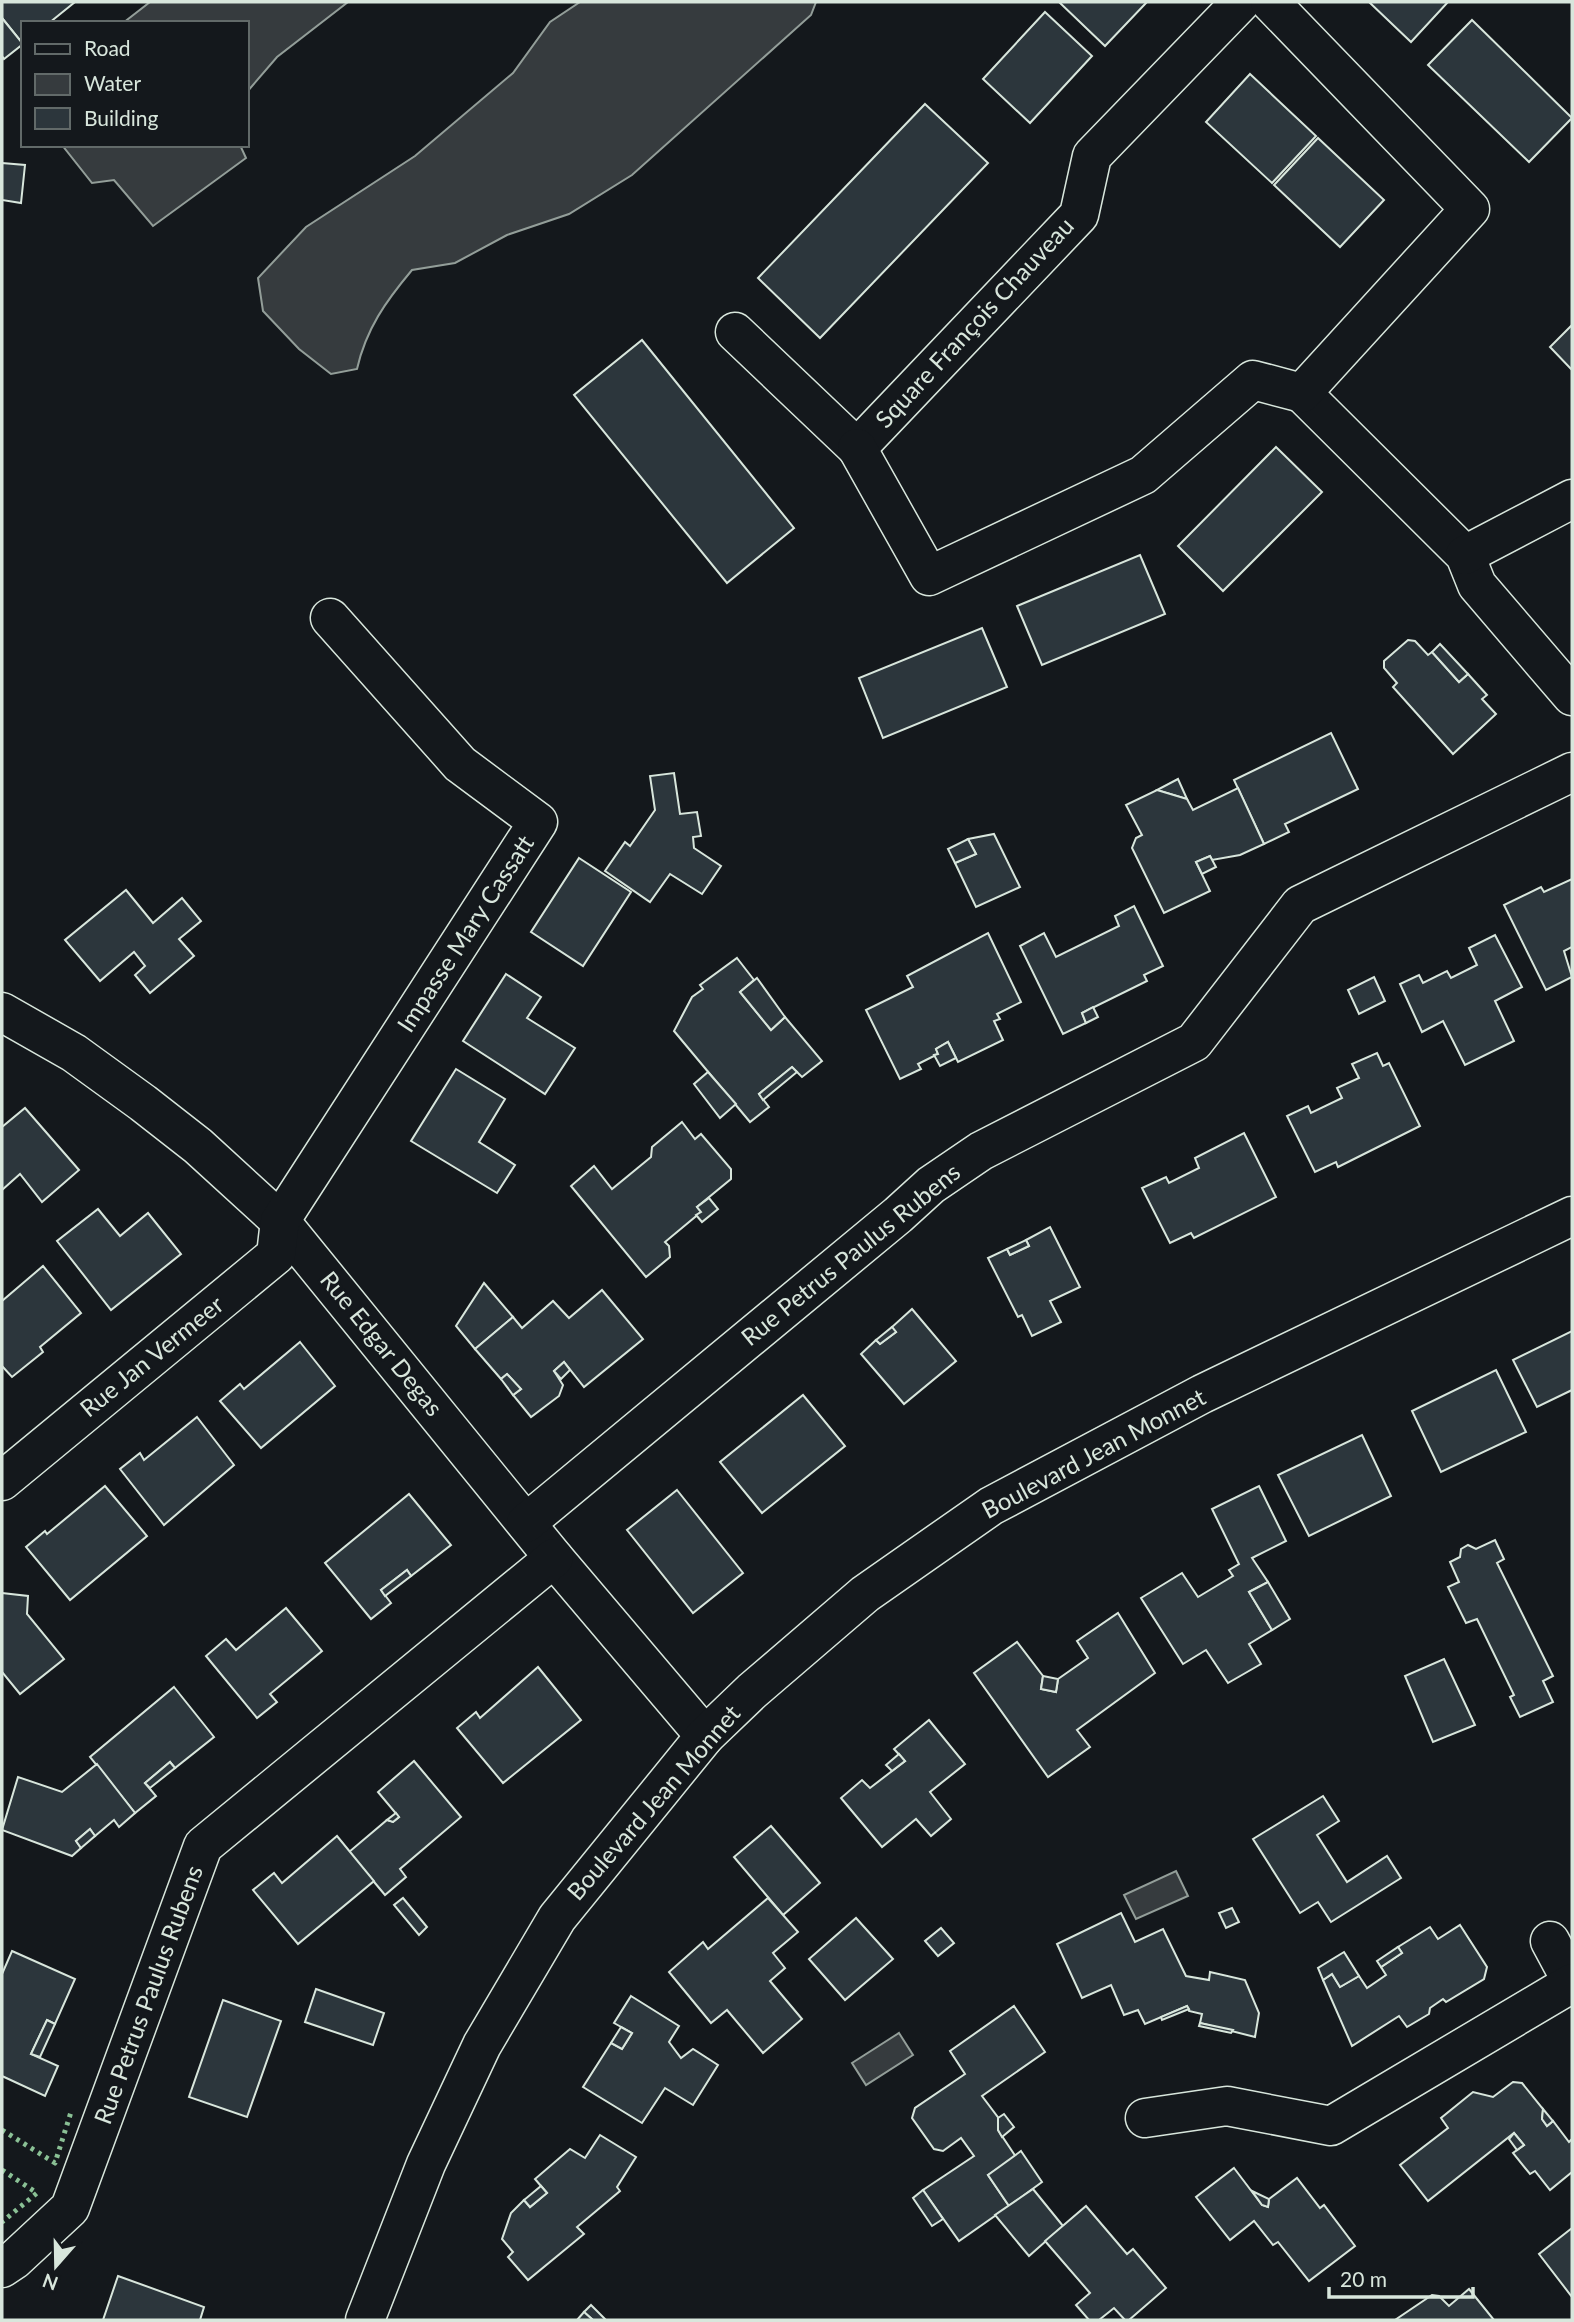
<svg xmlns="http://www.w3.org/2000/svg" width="1574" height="2322" viewBox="0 0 1574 2322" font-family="Lato,sans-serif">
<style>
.water{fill:#363b3e;stroke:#939e99;stroke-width:2}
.building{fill:#2c363c;stroke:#d8e6dc;stroke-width:2}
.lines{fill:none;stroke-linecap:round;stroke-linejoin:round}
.minor-casing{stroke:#d8e6dc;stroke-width:41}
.secondary-casing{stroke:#d8e6dc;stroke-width:41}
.minor{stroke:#14181c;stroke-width:38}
.secondary{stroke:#14181c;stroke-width:38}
.hedge{stroke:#8ac095;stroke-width:5;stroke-dasharray:3.5 5;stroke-linecap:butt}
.labels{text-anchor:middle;stroke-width:5;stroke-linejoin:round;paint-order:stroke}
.street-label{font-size:24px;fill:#d8e6dc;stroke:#14181c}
</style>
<rect width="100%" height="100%" fill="#14181c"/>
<!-- water -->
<g class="water">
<path d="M150 2H348L277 57 247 92V23H123Z"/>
<path d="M580 2H816L811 15 632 175 569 214 507 235 455 263 412 270C386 301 366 329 357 369L331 374 299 349 263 311 258 278 306 227 415 156 513 73 550 22Z"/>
<path d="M62 145H240L246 158 153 226 114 180 92 183Z"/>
<path d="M1176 1871 1188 1896 1136 1919 1124 1895Z"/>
<path d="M899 2033 913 2055 866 2085 852 2063Z"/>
</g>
<!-- building -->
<g class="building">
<path d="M2 2H75L49 23H23V44L2 18Z"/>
<path d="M1059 2H1147L1105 46Z"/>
<path d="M1369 2H1448L1411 42Z"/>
<path d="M1045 12 1092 56 1030 123 983 79Z"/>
<path d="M2 18 23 44 4 59 2 56Z"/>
<path d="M1472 20 1572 118 1529 162 1428 65Z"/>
<path d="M1250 74 1316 136 1272 183 1206 122Z"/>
<path d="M925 104 988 163 820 338 758 278Z"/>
<path d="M1318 138 1384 200 1340 247 1274 185Z"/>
<path d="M2 163 25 165 21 203 2 200Z"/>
<path d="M1572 325V370L1550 347Z"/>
<path d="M642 340 794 528 727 583 574 395Z"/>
<path d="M1276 447 1322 492 1223 591 1178 546Z"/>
<path d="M1140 555 1165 614 1042 665 1017 606Z"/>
<path d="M982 628 1007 687 883 738 859 678Z"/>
<path d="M1408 640 1415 641 1428 655 1432 652 1459 682 1468 674 1487 695 1482 699 1496 714 1453 754 1393 687 1397 683 1384 668V661Z"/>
<path d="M1440 644 1468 674 1459 682 1432 652Z"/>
<path d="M1331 733 1358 789 1285 824 1289 832 1264 844 1234 780Z"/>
<path d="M674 773 680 814 697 812 701 836 693 837 694 848 721 866 702 894 670 874 650 902 605 871 625 842 630 846 655 810 650 776Z"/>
<path d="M1178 779 1187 799 1157 790Z"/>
<path d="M1238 788 1264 844 1240 855 1212 860 1210 856 1196 862 1210 891 1164 913 1132 848 1136 838 1142 835 1126 805 1157 790 1187 799 1193 810Z"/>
<path d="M994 834 1020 887 976 907 955 863 976 854 968 839Z"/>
<path d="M968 839 976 854 955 863 948 849Z"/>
<path d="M1210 856 1216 867 1202 874 1196 862Z"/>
<path d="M579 858 631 892 583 966 531 932Z"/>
<path d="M1572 879V947L1564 951 1572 977 1546 990 1504 905 1541 887 1544 892Z"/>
<path d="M126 890 153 923 182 898 201 921 179 939 194 956 150 993 135 975 145 966 134 952 100 981 65 940Z"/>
<path d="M1134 906 1163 966 1144 975 1147 981 1082 1013 1086 1023 1063 1034 1020 946 1044 933 1056 957 1119 926 1115 916Z"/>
<path d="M988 933 1021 1002 997 1014 1000 1019 994 1021 1003 1040 958 1062 948 1042 936 1049 938 1054 918 1064 921 1069 900 1079 866 1010 913 987 907 976Z"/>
<path d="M1495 935 1522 987 1495 1001 1514 1041 1465 1065 1443 1021 1422 1032 1400 984 1419 975 1423 983 1447 971 1451 978 1477 965 1469 948Z"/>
<path d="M737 958 754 980 740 992 771 1030 785 1017 822 1061 802 1077 792 1067 759 1094 769 1107 750 1122 674 1031 692 997 703 989 700 985Z"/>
<path d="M506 974 541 997 527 1018 575 1048 545 1094 463 1041Z"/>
<path d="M1374 977 1385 1001 1359 1014 1348 990Z"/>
<path d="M757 978 785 1017 771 1030 740 992Z"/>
<path d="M1093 1007 1098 1017 1086 1023 1082 1013Z"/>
<path d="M948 1042 956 1058 940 1066 934 1055 938 1054 936 1049Z"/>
<path d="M1377 1053 1383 1066 1389 1063 1420 1126 1338 1167 1336 1162 1315 1172 1287 1116 1308 1106 1311 1113 1342 1098 1337 1088 1359 1078 1352 1064Z"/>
<path d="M792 1067 797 1072 763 1100 759 1094Z"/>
<path d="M456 1069 505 1099 479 1142 515 1165 497 1193 411 1141Z"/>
<path d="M708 1072 736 1104 720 1118 694 1084Z"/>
<path d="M25 1108 79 1170 42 1202 20 1174 2 1190V1127Z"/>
<path d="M682 1122 695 1139 701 1134 731 1169V1179L697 1207 701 1212 665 1242 669 1246 670 1257 646 1277 571 1186 594 1166 612 1189 651 1157 652 1147Z"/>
<path d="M1244 1133 1276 1197 1194 1238 1191 1233 1170 1243 1142 1188 1166 1177 1169 1183 1199 1168 1195 1158Z"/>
<path d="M709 1198 718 1209 702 1222 696 1215 701 1212 697 1207Z"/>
<path d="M98 1209 120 1236 148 1213 181 1254 111 1310 57 1241Z"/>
<path d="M1050 1227 1080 1287 1050 1301 1061 1322 1032 1336 1022 1315 1018 1317 988 1258 1007 1249 1010 1255 1029 1246 1026 1240Z"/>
<path d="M1026 1240 1029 1246 1010 1255 1007 1249Z"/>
<path d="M43 1266 81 1313 40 1347 43 1352 12 1377 2 1366V1301Z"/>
<path d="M484 1283 513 1317 475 1349 456 1326Z"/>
<path d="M602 1290 643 1339 584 1387 564 1362 554 1371 563 1385 559 1396 531 1417 513 1395 521 1389 507 1374 501 1379 475 1349 513 1317 522 1328 553 1301 569 1318Z"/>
<path d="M912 1309 956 1361 904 1404 861 1354 876 1340 880 1344 896 1332 892 1327Z"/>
<path d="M892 1327 896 1332 880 1344 876 1340Z"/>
<path d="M1572 1331V1390L1537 1407 1513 1360Z"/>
<path d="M300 1342 335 1386 261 1448 220 1401 240 1384 244 1389Z"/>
<path d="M564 1362 570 1370 561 1379 554 1371Z"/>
<path d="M1496 1370 1526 1432 1441 1472 1412 1411Z"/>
<path d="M507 1374 521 1389 513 1395 501 1379Z"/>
<path d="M803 1395 845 1446 762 1513 720 1462Z"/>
<path d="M197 1417 234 1465 164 1525 120 1469 140 1453 144 1460Z"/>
<path d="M1362 1435 1391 1496 1309 1536 1278 1475Z"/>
<path d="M105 1486 147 1536 70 1600 26 1547 45 1531 47 1534Z"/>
<path d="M1259 1486 1286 1541 1252 1558 1268 1582 1249 1592 1272 1630 1249 1644 1261 1664 1228 1683 1206 1650 1183 1664 1141 1598 1182 1573 1198 1597 1233 1576 1229 1570 1239 1564 1212 1509Z"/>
<path d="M677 1490 743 1573 693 1613 627 1530Z"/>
<path d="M409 1494 451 1545 411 1576 407 1570 381 1590 391 1603 371 1619 325 1563Z"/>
<path d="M1495 1540 1504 1559 1497 1563 1553 1676 1543 1681 1553 1702 1520 1717 1510 1697 1514 1695 1477 1619 1466 1623 1448 1587 1459 1582 1450 1562 1460 1557 1461 1549 1468 1545 1476 1549Z"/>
<path d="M407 1570 411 1576 385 1596 381 1590Z"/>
<path d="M1268 1582 1290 1619 1272 1630 1249 1592Z"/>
<path d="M2 1593 28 1596 27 1614 64 1659 20 1694 2 1672Z"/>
<path d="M286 1608 322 1651 270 1694 277 1702 257 1718 206 1656 226 1639 236 1650Z"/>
<path d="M1118 1613 1155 1673 1077 1730 1090 1747 1048 1777 974 1673 1017 1642 1043 1676 1041 1689 1056 1692 1058 1679 1088 1658 1077 1641Z"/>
<path d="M1444 1659 1475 1725 1433 1742 1405 1676Z"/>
<path d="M538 1667 581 1720 503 1783 457 1728 476 1712 480 1718Z"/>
<path d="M1043 1676 1058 1679 1056 1692 1041 1689Z"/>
<path d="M174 1687 214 1737 175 1768 170 1762 145 1783 156 1796 135 1813 90 1757Z"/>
<path d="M929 1720 965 1764 930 1792 951 1819 931 1836 916 1819 882 1847 841 1798 862 1780 870 1788 905 1761 894 1749Z"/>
<path d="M899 1754 905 1761 892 1771 886 1765Z"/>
<path d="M414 1761 461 1817 400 1869 406 1877 385 1895 349 1852 387 1820 393 1822 399 1817 378 1792Z"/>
<path d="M170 1762 175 1768 150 1788 145 1783Z"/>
<path d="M97 1764 135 1813 119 1827 114 1820 95 1836 90 1829 76 1841 81 1848 72 1856 2 1830 18 1777 62 1792Z"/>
<path d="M1323 1796 1339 1821 1317 1835 1347 1882 1387 1856 1401 1878 1331 1922 1318 1902 1300 1913 1253 1839Z"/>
<path d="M396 1813 399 1817 393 1822 387 1820Z"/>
<path d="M771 1826 820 1883 783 1915 734 1857Z"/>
<path d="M90 1829 95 1836 81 1848 76 1841Z"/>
<path d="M337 1836 374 1881 298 1944 253 1890 274 1873 282 1883Z"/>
<path d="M403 1898 427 1927 419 1935 394 1905Z"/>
<path d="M768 1898 798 1932 773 1953 785 1968 770 1981 802 2019 763 2053 727 2010 711 2023 669 1972 703 1942 708 1949Z"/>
<path d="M1232 1908 1239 1922 1226 1928 1219 1913Z"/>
<path d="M1121 1913 1135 1942 1163 1929 1186 1976 1209 1980 1210 1972 1245 1980 1259 2013 1255 2037 1200 2023 1202 2014 1189 2011 1187 2006 1145 2024 1138 2010 1124 2015 1111 1985 1082 1998 1057 1944Z"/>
<path d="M856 1918 893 1959 845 2000 809 1959Z"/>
<path d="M1460 1925 1487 1967 1484 1979 1446 2002 1443 1999 1430 2008 1429 2014 1407 2027 1399 2016 1352 2046 1323 1980 1332 1974 1340 1987 1359 1976 1367 1988 1386 1975 1381 1967 1402 1953 1398 1947 1430 1927 1438 1939Z"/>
<path d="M941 1928 954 1943 938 1956 925 1941Z"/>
<path d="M1398 1947 1402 1953 1381 1967 1377 1961Z"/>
<path d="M12 1951 75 1979 55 2024 47 2020 31 2054 58 2066 45 2096 2 2076V1974Z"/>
<path d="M1344 1952 1359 1976 1340 1987 1332 1974 1323 1980 1318 1968Z"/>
<path d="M316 1989 384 2013 373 2045 305 2022Z"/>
<path d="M631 1996 679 2026 669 2042 681 2058 693 2049 718 2065 693 2105 665 2088 642 2123 583 2087 611 2043 622 2049 632 2033 614 2023Z"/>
<path d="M223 2000 281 2021 247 2117 189 2097Z"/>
<path d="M1014 2006 1045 2052 982 2096 1000 2120 998 2130 1016 2157 988 2175 1009 2206 959 2241 923 2190 974 2156 961 2138 943 2151 934 2149 912 2118 915 2108 965 2074 950 2051Z"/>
<path d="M1187 2006 1189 2009 1162 2020 1161 2017Z"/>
<path d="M47 2020 55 2024 40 2057 31 2054Z"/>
<path d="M1200 2023 1233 2030 1231 2033 1199 2026Z"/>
<path d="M621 2027 632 2033 622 2049 611 2043Z"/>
<path d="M1513 2082 1522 2083 1543 2109 1542 2119 1547 2126 1553 2121 1569 2142 1572 2139V2172L1550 2190 1535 2171 1530 2174 1513 2153 1524 2145 1514 2133 1428 2201 1400 2165 1448 2128 1441 2118 1473 2092 1493 2097Z"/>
<path d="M1543 2109 1553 2121 1547 2126 1542 2119Z"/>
<path d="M1004 2114 1014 2127 1002 2137 998 2130V2118Z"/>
<path d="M1514 2133 1524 2145 1517 2150 1509 2139Z"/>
<path d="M600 2135 636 2157 617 2187 620 2191 577 2227 584 2234 528 2280 508 2257 513 2252 502 2239 511 2213 524 2200 530 2207 547 2193 535 2179 570 2149 585 2158Z"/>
<path d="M1021 2151 1042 2182 1009 2206 988 2175Z"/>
<path d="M1234 2168 1262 2205 1268 2207 1269 2199 1297 2178 1320 2208 1324 2205 1355 2246 1309 2281 1278 2242 1273 2245 1254 2221 1230 2240 1196 2197Z"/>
<path d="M541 2186 547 2193 530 2207 524 2200Z"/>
<path d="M1033 2189 1063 2226 1029 2256 995 2215Z"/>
<path d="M923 2190 943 2219 932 2226 913 2198Z"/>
<path d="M1252 2191 1269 2199 1268 2207 1262 2205Z"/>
<path d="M1086 2206 1127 2254 1133 2249 1166 2288 1129 2320H1125L1114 2308 1099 2320H1089L1076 2305 1090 2293 1045 2241Z"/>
<path d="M1572 2228V2297L1539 2254Z"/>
<path d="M118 2276 204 2307 200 2320H103Z"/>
<path d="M1469 2289 1494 2320H1395L1432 2295 1439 2296 1449 2306Z"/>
<path d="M591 2305 606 2320H593L584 2312Z"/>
<path d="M584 2312 593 2320H577Z"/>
</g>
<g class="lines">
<!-- minor casing -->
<g class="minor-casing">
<g id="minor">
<path d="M735 332 857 448 1079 215 1092 156 1241 2"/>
<path d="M1302 393 1465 555 1477 585 1572 696"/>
<path d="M857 448 929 576 1143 475 1253 380 1302 393 1470 209 1270 2"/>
<path d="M1465 555 1572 499"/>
<path d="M2 1012 74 1053 143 1103 198 1146 280 1221 554 1558 705 1736"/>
<path d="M2 1481 276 1255 280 1221 538 822 460 764 330 618"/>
<path d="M526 1523 898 1215 931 1185 981 1151 1194 1042 1300 905 1572 772"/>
<path d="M1550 1941 1572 1982"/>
<path d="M1145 2118 1227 2106 1331 2126 1572 1983"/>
<path d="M2 2268 14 2260 70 2208 203 1846 554 1558"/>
</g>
</g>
<!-- secondary casing -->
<g class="secondary-casing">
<path id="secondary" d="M365 2320 426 2164 482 2045 557 1918 705 1736 752 1691 865 1594 991 1506 1202 1394 1572 1216"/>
</g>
<!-- minor -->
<use href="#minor" class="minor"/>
<!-- secondary -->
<use href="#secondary" class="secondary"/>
<!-- hedge -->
<g class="hedge">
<path d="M2 2130 55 2163 71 2112"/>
<path d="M2 2170 37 2193 2 2222"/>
</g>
</g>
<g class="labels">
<!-- street labels -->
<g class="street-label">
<text transform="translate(975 323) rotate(-47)" y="8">Square François Chauveau</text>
<text transform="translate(466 934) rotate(-57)" y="8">Impasse Mary Cassatt</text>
<text transform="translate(851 1255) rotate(-39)" y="8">Rue Petrus Paulus Rubens</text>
<text transform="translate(381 1344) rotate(51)" y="8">Rue Edgar Degas</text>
<text transform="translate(152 1357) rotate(-39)" y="8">Rue Jan Vermeer</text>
<text transform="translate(1094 1454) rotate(-28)" y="8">Boulevard Jean Monnet</text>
<text transform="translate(654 1803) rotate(-49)" y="8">Boulevard Jean Monnet</text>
<text transform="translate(149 1995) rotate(-70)" y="8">Rue Petrus Paulus Rubens</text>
</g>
</g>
<!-- border -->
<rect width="1574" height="2322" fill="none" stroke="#d8e6dc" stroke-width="7"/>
<!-- legend -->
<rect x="21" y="21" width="228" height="126" fill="#14181c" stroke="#626a69" stroke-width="2"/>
<rect x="35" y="44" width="35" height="10" fill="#14181c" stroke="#626a69" stroke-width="2"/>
<text x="84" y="56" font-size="21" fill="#d8e6dc">Road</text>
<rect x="35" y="74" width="35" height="21" fill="#363b3e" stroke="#626a69" stroke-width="2"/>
<text x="84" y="91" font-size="21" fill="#d8e6dc">Water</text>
<rect x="35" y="108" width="35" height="21" fill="#2c363c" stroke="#626a69" stroke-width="2"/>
<text x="84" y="126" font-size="21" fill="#d8e6dc">Building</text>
<!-- north arrow -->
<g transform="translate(56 2266) rotate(200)" stroke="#14181c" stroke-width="5" paint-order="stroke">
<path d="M0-5L12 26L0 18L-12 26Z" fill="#d8e6dc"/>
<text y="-10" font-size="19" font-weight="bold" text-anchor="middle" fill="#d8e6dc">N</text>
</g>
<!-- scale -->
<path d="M1329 2287v10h144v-10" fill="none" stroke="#d8e6dc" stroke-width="3.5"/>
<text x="1340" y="2287" font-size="21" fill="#d8e6dc" stroke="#14181c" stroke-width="5" paint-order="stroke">20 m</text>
</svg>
